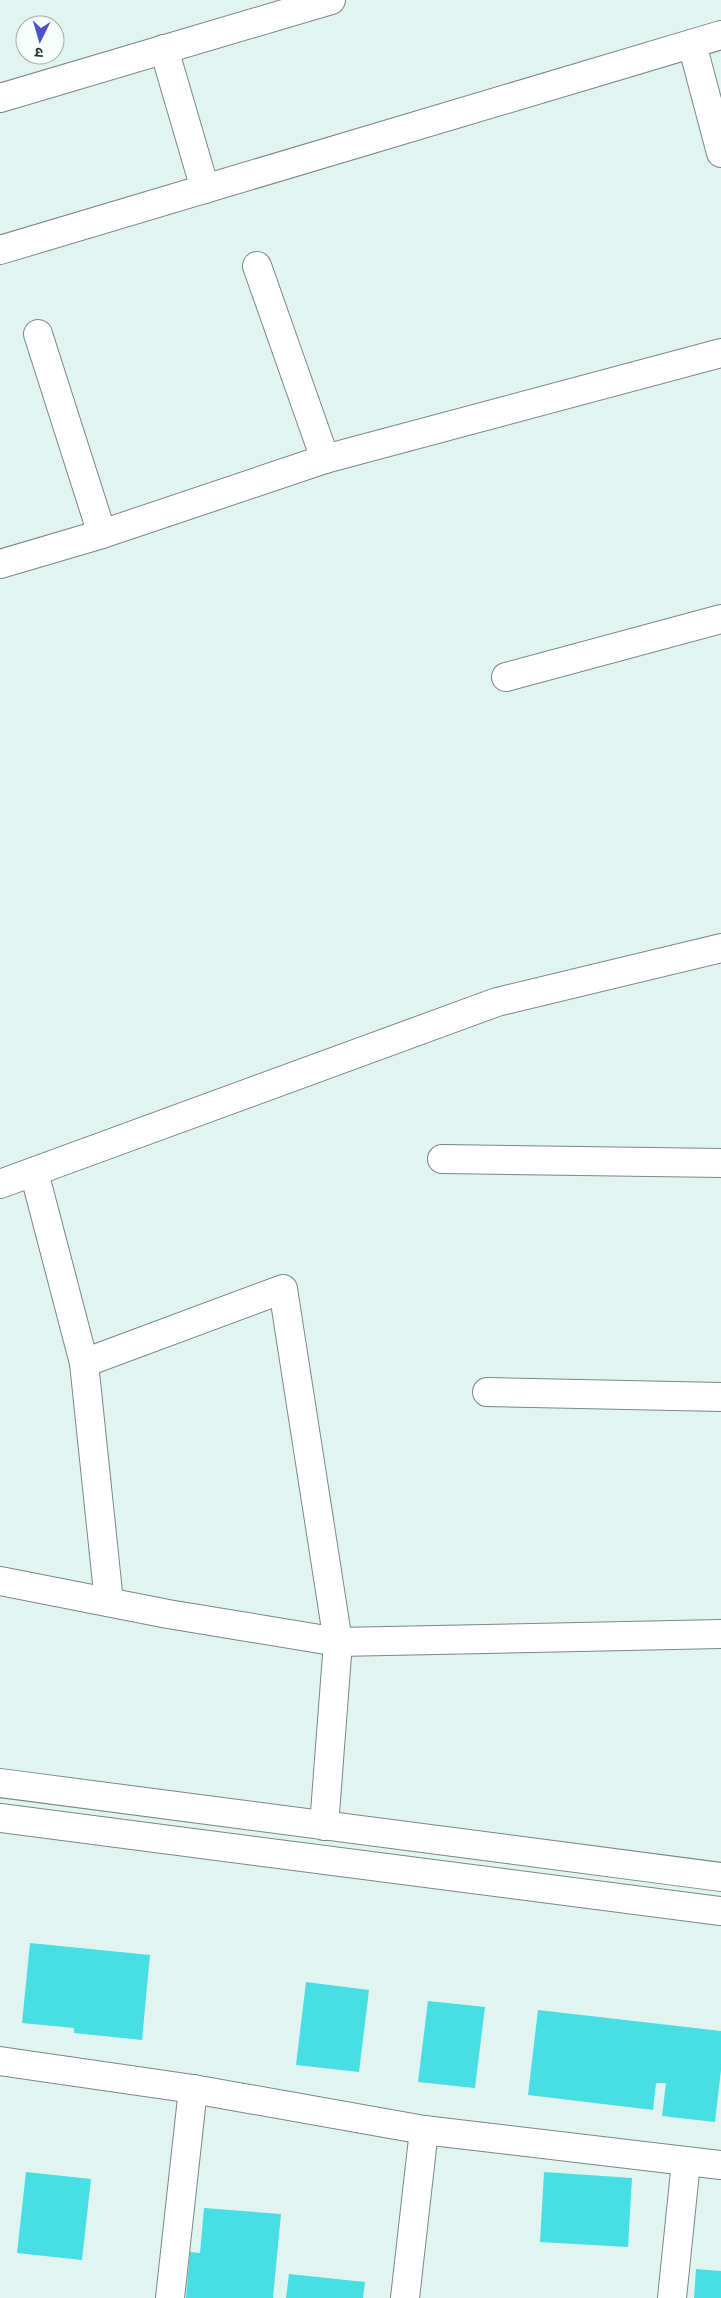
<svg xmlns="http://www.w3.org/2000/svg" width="721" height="2298" viewBox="0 0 721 2298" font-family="'Noto Serif','Noto Sans Devanagari',serif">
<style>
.building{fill:#47dee4}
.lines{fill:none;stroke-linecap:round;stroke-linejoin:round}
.minor-casing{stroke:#788985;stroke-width:30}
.major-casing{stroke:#788985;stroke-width:30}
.minor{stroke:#fff;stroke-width:28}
.major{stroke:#fff;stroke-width:28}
</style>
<rect width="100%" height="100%" fill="#e1f4ef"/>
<!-- building -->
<g class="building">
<path d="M30 1943 150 1955 142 2040 74 2033V2028L22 2023Z"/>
<path d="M306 1982 369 1990 359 2072 296 2065Z"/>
<path d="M428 2001 485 2007 475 2088 418 2082Z"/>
<path d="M538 2010 721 2031V2070L715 2122 662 2116 666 2083H656L653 2110 528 2095Z"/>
<path d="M26 2172 91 2179 82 2260 17 2253Z"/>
<path d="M544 2172 632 2178 628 2247 540 2242Z"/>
<path d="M204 2208 281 2214 273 2298H186L190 2252 200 2253Z"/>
<path d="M696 2269 721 2271V2298H694Z"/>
<path d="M289 2274 365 2282 363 2298H286Z"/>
</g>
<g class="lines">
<!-- minor casing -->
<g class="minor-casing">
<g id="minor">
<path d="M692 44 721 153"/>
<path d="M164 49 205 189"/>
<path d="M0 98 331 0"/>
<path d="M0 250 721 35"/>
<path d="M257 266 325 459"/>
<path d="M38 334 102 534"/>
<path d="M0 564 102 534 325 459 721 353"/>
<path d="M506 677 721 619"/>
<path d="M442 1159 721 1163"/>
<path d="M34 1172 84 1363 109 1602"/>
<path d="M0 1184 497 1002 721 948"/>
<path d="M84 1363 283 1289 338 1642 324 1826"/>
<path d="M487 1392 721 1397"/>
<path d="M0 1581 168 1614 338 1642 721 1634"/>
<path d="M0 2061 193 2089 424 2130 721 2165"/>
<path d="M170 2298 193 2089"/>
<path d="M405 2298 424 2130"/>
<path d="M672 2298 686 2162"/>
</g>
</g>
<!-- major casing -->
<g class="major-casing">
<g id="major">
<path d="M0 1783 721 1877"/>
<path d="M0 1818 721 1911"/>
</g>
</g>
<!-- minor -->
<use href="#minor" class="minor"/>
<!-- major -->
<use href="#major" class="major"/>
</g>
<!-- north arrow -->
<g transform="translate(40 40) rotate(185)"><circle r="24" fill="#f7fefc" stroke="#a6adab"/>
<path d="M0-4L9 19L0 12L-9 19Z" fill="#4a55ca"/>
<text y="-8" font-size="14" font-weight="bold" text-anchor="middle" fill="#2c3332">उ</text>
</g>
</svg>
